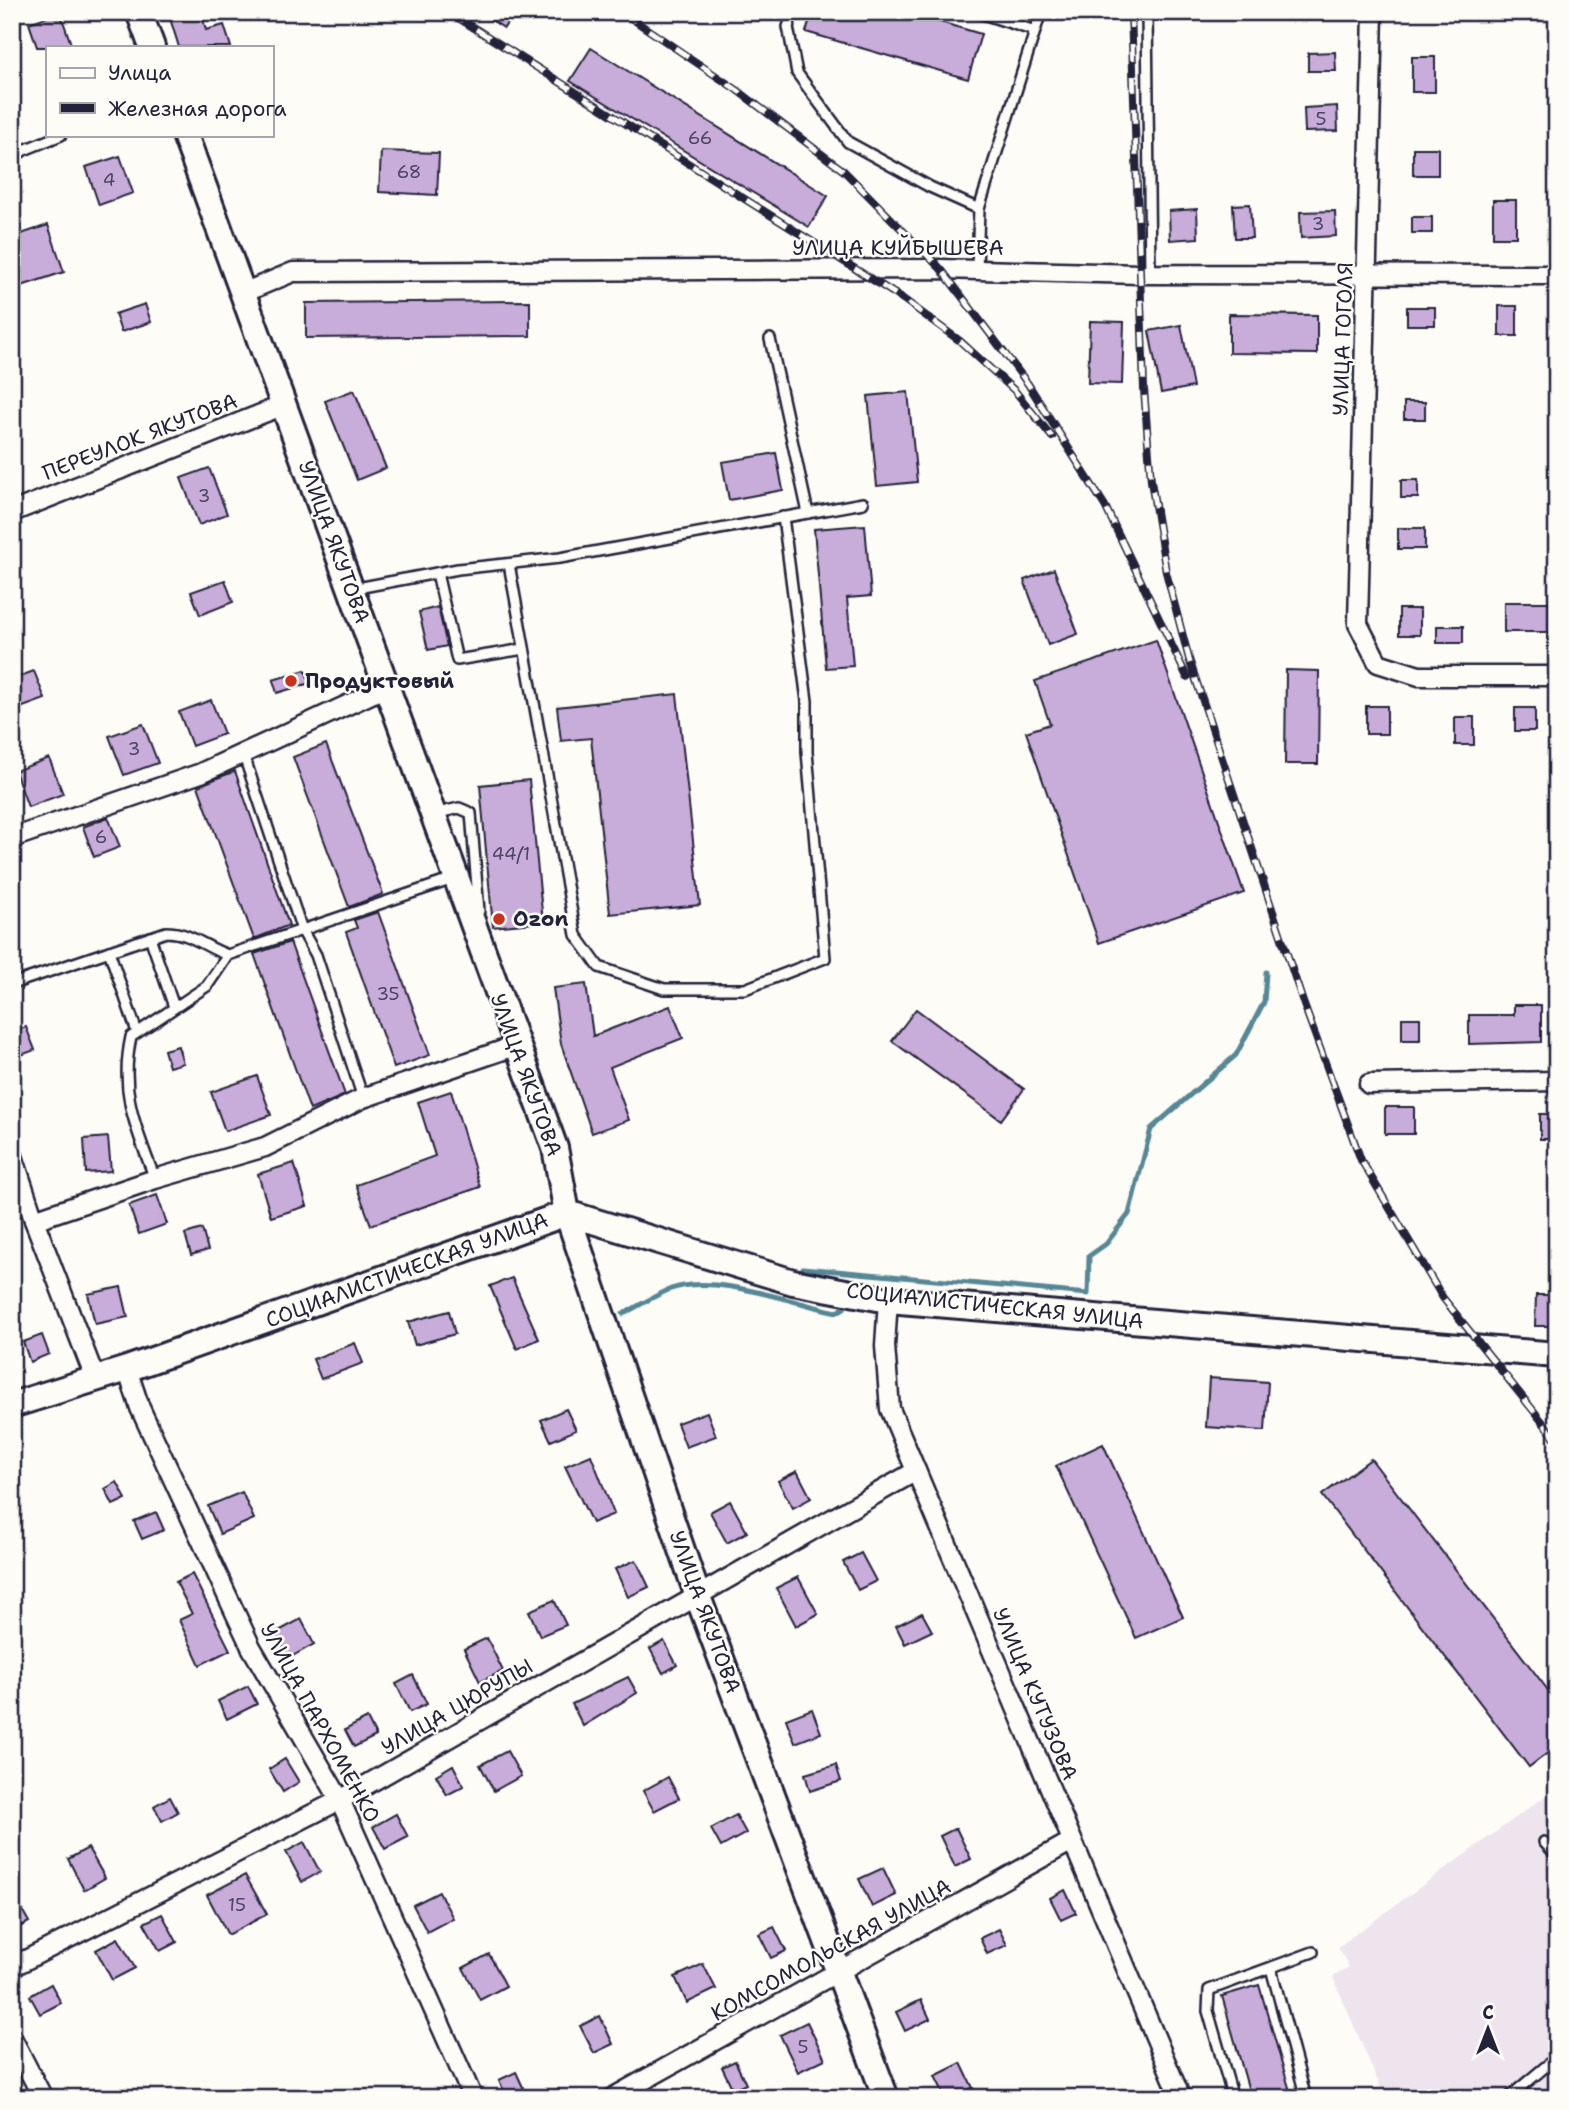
<svg xmlns="http://www.w3.org/2000/svg" width="1569" height="2110" viewBox="0 0 1569 2110" font-family="'Shantell Sans',sans-serif">
<style>
.built{fill:#ede4ee}
.lines{fill:none;stroke-linecap:round;stroke-linejoin:round}
.stream{stroke:#578796;stroke-width:5}
.building{fill:#c8acd9;stroke:#22223b;stroke-width:2}
.lane-casing{stroke:#22223b;stroke-width:14}
.street-casing{stroke:#22223b;stroke-width:23}
.secondary-casing{stroke:#22223b;stroke-width:30}
.lane{stroke:#fdfcf7;stroke-width:9}
.street{stroke:#fdfcf7;stroke-width:18}
.secondary{stroke:#fdfcf7;stroke-width:24}
.rail-casing{stroke:#22223b;stroke-width:8}
.rail{stroke:#fdfcf7;stroke-width:5;stroke-dasharray:16;stroke-linecap:butt}
.poi-dot{fill:#c8321e;stroke:#fdfcf7;stroke-width:2.5}
.labels{text-anchor:middle;stroke-width:5;stroke-linejoin:round;paint-order:stroke}
.number-label{font-size:18px;fill:#4c4462}
.street-label{font-size:21px;fill:#22223b;stroke:#fdfcf7}
.poi-label{font-size:21px;font-weight:bold;fill:#22223b;stroke:#fdfcf7;text-anchor:start}
</style>
<rect width="100%" height="100%" fill="#fdfcf7"/>
<filter id="ink" filterUnits="userSpaceOnUse"><feTurbulence type="fractalNoise" baseFrequency=".0143" numOctaves="2"/><feDisplacementMap in="SourceGraphic" scale="14" xChannelSelector="R" yChannelSelector="G"/><feConvolveMatrix kernelMatrix="1 2 1 2 8 2 1 2 1" color-interpolation-filters="sRGB"/></filter>
<g filter="url(#ink)">
<!-- built -->
<path class="built" d="M1548 1794 1557 1803V2098H1385L1333 1977 1349 1967 1338 1947Z"/>
<g class="lines">
<!-- stream -->
<g class="stream">
<path d="M803 1268 1088 1294 1089 1256 1106 1244 1129 1214 1151 1129 1236 1055 1264 1002 1266 972"/>
<path d="M623 1314C639 1306 655 1295 671 1289 715 1273 791 1303 837 1312L844 1308"/>
</g>
</g>
<!-- building -->
<g class="building">
<path d="M60 12 72 47H37L29 23Z"/>
<path d="M168 12H201L206 30 224 25 231 47H179Z"/>
<path d="M479 12H514L504 28Z"/>
<path d="M812 12H906L981 34 968 79 806 32Z"/>
<path d="M591 48 828 196 809 227 570 81Z"/>
<path d="M1335 52 1336 71H1308V53Z"/>
<rect x="1412" y="57" width="23" height="35"/>
<path d="M1337 106 1338 131 1305 132 1304 108Z"/>
<rect x="1413" y="148" width="25" height="27"/>
<path d="M381 151 439 153 437 195 379 192Z"/>
<path d="M120 156 133 193 99 205 86 167Z"/>
<rect x="1493" y="200" width="23" height="37"/>
<path d="M1250 204 1252 238H1235L1233 205Z"/>
<path d="M1197 209 1198 238 1170 240 1169 211Z"/>
<path d="M1335 211 1336 236 1301 238 1300 212Z"/>
<rect x="1412" y="217" width="20" height="16"/>
<path d="M48 225 64 272 12 289V237Z"/>
<path d="M530 301V336L306 338V303Z"/>
<path d="M145 304 151 322 121 332 115 314Z"/>
<rect x="1499" y="306" width="18" height="30"/>
<rect x="1407" y="307" width="28" height="18"/>
<path d="M1229 314 1317 315V354L1229 353Z"/>
<path d="M1090 321 1124 322 1122 384 1088 383Z"/>
<path d="M1181 325 1193 387 1161 393 1149 331Z"/>
<path d="M354 390 386 468 357 480 325 401Z"/>
<path d="M908 392 917 482 877 486 868 396Z"/>
<rect x="1404" y="402" width="21" height="17"/>
<path d="M776 453 783 490 729 500 722 462Z"/>
<path d="M209 468 227 514 199 525 181 478Z"/>
<rect x="1401" y="480" width="17" height="18"/>
<path d="M865 525 871 596 847 598 853 666 826 668 814 529Z"/>
<rect x="1398" y="528" width="27" height="21"/>
<path d="M1054 569 1078 634 1048 645 1024 580Z"/>
<path d="M225 580 233 602 200 615 191 592Z"/>
<rect x="1504" y="602" width="53" height="30"/>
<path d="M438 607 447 646 428 650 419 612Z"/>
<rect x="1399" y="609" width="21" height="26"/>
<rect x="1437" y="626" width="26" height="17"/>
<path d="M1156 640 1244 893 1099 943 1026 732 1050 724 1035 681Z"/>
<path d="M305 670 310 683 277 693 273 680Z"/>
<path d="M1286 670 1319 671 1318 764H1285Z"/>
<path d="M34 671 45 699 12 711V679Z"/>
<path d="M677 694 700 905 610 914 591 738 561 741 557 707Z"/>
<path d="M211 700 224 734 192 746 179 712Z"/>
<rect x="1366" y="706" width="21" height="28"/>
<rect x="1515" y="708" width="20" height="23"/>
<rect x="1455" y="717" width="19" height="28"/>
<path d="M143 724 158 763 124 775 109 736Z"/>
<path d="M326 744 383 894 349 907 293 757Z"/>
<path d="M49 758 63 794 28 807 15 771Z"/>
<path d="M235 771 289 925 254 939 198 786Z"/>
<path d="M529 780 543 922 493 927 480 785Z"/>
<path d="M108 817 120 847 94 857 83 827Z"/>
<path d="M378 912 430 1055 394 1068 346 932 357 928 354 920Z"/>
<path d="M290 942 345 1095 310 1110 254 954Z"/>
<path d="M586 984 593 1036 670 1006 683 1038 610 1067 629 1120 592 1133 561 1044 553 988Z"/>
<path d="M1514 1005H1541V1042L1469 1044V1015H1514Z"/>
<path d="M916 1009 1024 1089 1001 1120 892 1041Z"/>
<rect x="1402" y="1018" width="18" height="22"/>
<path d="M26 1027 35 1050 12 1058V1032Z"/>
<path d="M178 1046 183 1063 169 1067 164 1050Z"/>
<path d="M257 1076 271 1115 225 1131 211 1092Z"/>
<path d="M451 1091 480 1187 371 1225 356 1185 435 1156 418 1102Z"/>
<rect x="1385" y="1107" width="29" height="27"/>
<rect x="1540" y="1114" width="17" height="25"/>
<path d="M108 1137 111 1171 86 1173 84 1139Z"/>
<path d="M294 1163 307 1206 271 1217 258 1174Z"/>
<path d="M157 1195 167 1224 139 1234 129 1205Z"/>
<path d="M202 1229 208 1250 191 1255 185 1234Z"/>
<path d="M512 1278 539 1339 517 1349 490 1286Z"/>
<path d="M121 1287 128 1317 95 1324 88 1294Z"/>
<path d="M1536 1295H1557V1326H1535Z"/>
<path d="M449 1311 455 1334 415 1345 408 1322Z"/>
<path d="M42 1335 49 1354 30 1362 23 1342Z"/>
<path d="M355 1343 363 1363 321 1379 313 1359Z"/>
<path d="M1209 1378 1268 1382 1265 1431 1206 1427Z"/>
<path d="M566 1409 576 1430 551 1441 541 1420Z"/>
<path d="M707 1412 716 1436 686 1447 677 1423Z"/>
<path d="M1103 1444 1183 1617 1136 1638 1056 1466Z"/>
<path d="M591 1455 614 1514 592 1523 565 1466Z"/>
<path d="M1371 1459 1557 1702V1746L1529 1767 1322 1495Z"/>
<path d="M797 1471 811 1498 793 1508 778 1481Z"/>
<path d="M117 1482 126 1499 113 1505 105 1489Z"/>
<path d="M242 1492 254 1519 220 1534 208 1506Z"/>
<path d="M730 1501 747 1532 727 1543 710 1512Z"/>
<path d="M156 1512 164 1530 142 1539 134 1521Z"/>
<path d="M861 1553 876 1581 858 1590 843 1562Z"/>
<path d="M636 1560 649 1587 628 1597 615 1569Z"/>
<path d="M192 1574 230 1650 200 1665 179 1620 192 1614 176 1582Z"/>
<path d="M798 1577 818 1614 796 1626 776 1588Z"/>
<path d="M554 1600 566 1625 540 1636 529 1611Z"/>
<path d="M922 1613 932 1631 905 1644 896 1626Z"/>
<path d="M301 1619 314 1644 289 1658 275 1633Z"/>
<path d="M487 1638 503 1671 480 1682 464 1649Z"/>
<path d="M664 1641 677 1665 663 1673 650 1649Z"/>
<path d="M413 1675 427 1704 410 1712 396 1684Z"/>
<path d="M628 1677 637 1693 583 1726 572 1704Z"/>
<path d="M248 1686 257 1704 227 1719 218 1701Z"/>
<path d="M812 1709 821 1733 795 1743 786 1719Z"/>
<path d="M367 1718 376 1736 354 1747 345 1730Z"/>
<path d="M507 1751 521 1776 494 1791 480 1765Z"/>
<path d="M285 1759 299 1782 283 1792 269 1769Z"/>
<path d="M453 1765 464 1786 447 1795 436 1775Z"/>
<path d="M836 1765 841 1781 810 1791 805 1774Z"/>
<path d="M668 1777 679 1798 654 1811 643 1791Z"/>
<path d="M170 1797 178 1812 162 1821 154 1806Z"/>
<path d="M396 1814 408 1837 385 1849 373 1827Z"/>
<path d="M736 1815 746 1833 721 1847 711 1829Z"/>
<path d="M956 1828 971 1859 955 1867 940 1836Z"/>
<path d="M304 1842 320 1872 302 1882 286 1852Z"/>
<path d="M88 1848 105 1878 84 1890 68 1859Z"/>
<path d="M883 1868 896 1895 872 1907 859 1879Z"/>
<path d="M245 1875 267 1914 228 1935 207 1895Z"/>
<path d="M1065 1890 1076 1913 1061 1920 1050 1898Z"/>
<path d="M12 1892 29 1922 12 1931Z"/>
<path d="M439 1892 453 1918 427 1932 413 1905Z"/>
<path d="M162 1914 177 1942 160 1951 144 1923Z"/>
<path d="M774 1927 786 1951 771 1958 759 1934Z"/>
<path d="M999 1929 1007 1945 987 1954 980 1938Z"/>
<path d="M118 1938 135 1968 112 1980 96 1950Z"/>
<path d="M489 1954 506 1986 480 2000 463 1968Z"/>
<path d="M703 1964 716 1989 687 2003 675 1977Z"/>
<path d="M51 1984 61 2003 40 2014 30 1996Z"/>
<path d="M1259 1985 1292 2098H1251L1222 1996Z"/>
<path d="M921 2000 930 2019 905 2031 896 2012Z"/>
<path d="M600 2016 613 2044 594 2053 580 2026Z"/>
<path d="M807 2022 825 2059 798 2072 780 2035Z"/>
<path d="M735 2061 746 2084 733 2090 722 2067Z"/>
<path d="M961 2063 973 2088 946 2098 935 2076Z"/>
<path d="M516 2072 528 2098H507L499 2080Z"/>
</g>
<g class="lines">
<!-- lane casing -->
<g class="lane-casing">
<g id="lane">
<path d="M793 12 788 27 797 73 848 142 930 187 979 209"/>
<path d="M977 12 1035 31"/>
<path d="M1147 12 1150 274"/>
<path d="M12 159 24 150 61 135"/>
<path d="M977 269 979 209 1041 12"/>
<path d="M770 339 808 513"/>
<path d="M509 564 576 935 599 967 664 989H745L825 958 807 752V701L783 517"/>
<path d="M437 573 457 660 524 649"/>
<path d="M352 589 458 569 560 558 863 503"/>
<path d="M243 753 302 930 316 955 363 1098"/>
<path d="M434 814 459 808 471 813 479 911"/>
<path d="M150 937 174 1007"/>
<path d="M109 951 137 1032"/>
<path d="M12 984 166 932C191 932 206 948 228 955L456 878"/>
<path d="M155 1179C136 1128 119 1093 131 1037L207 986 228 955"/>
<path d="M1544 1842 1557 1856"/>
<path d="M1271 1968 1306 2098"/>
<path d="M1233 2098 1208 2011 1209 1990 1313 1952"/>
<path d="M1508 2098 1557 2057"/>
</g>
</g>
<!-- street casing -->
<g class="street-casing">
<g id="street">
<path d="M1373 12 1358 624 1378 663 1419 676H1557"/>
<path d="M243 293 293 272 941 269 1140 274 1557 275"/>
<path d="M12 512 284 405"/>
<path d="M12 838 201 773 386 687"/>
<path d="M1369 1084 1557 1081"/>
<path d="M12 1153 34 1220 95 1378"/>
<path d="M34 1220 155 1179 265 1147 363 1098 515 1046"/>
<path d="M888 1300 885 1346 890 1409 1181 2098"/>
<path d="M127 1369 140 1408 251 1647 340 1800 473 2098"/>
<path d="M12 1967 340 1800 916 1471"/>
<path d="M12 2038 43 2098"/>
<path d="M612 2098 1072 1841"/>
</g>
</g>
<!-- secondary casing -->
<g class="secondary-casing">
<g id="secondary">
<path d="M139 12 152 47"/>
<path d="M185 135 555 1148 567 1213 698 1597 886 2098"/>
<path d="M12 1405 127 1369 567 1213 793 1282 888 1300 1557 1355"/>
</g>
</g>
<!-- lane -->
<use href="#lane" class="lane"/>
<!-- street -->
<use href="#street" class="street"/>
<!-- secondary -->
<use href="#secondary" class="secondary"/>
<!-- rail casing -->
<g class="rail-casing">
<g id="rail">
<path d="M449 12 903 299 960 341 1015 391 1052 437"/>
<path d="M622 12 737 90 844 171 941 269 1028 384 1105 506 1187 677"/>
<path d="M1131 12 1144 389 1151 481 1166 572 1189 659 1304 1005 1361 1160 1443 1298 1557 1440"/>
</g>
</g>
<!-- rail -->
<use href="#rail" class="rail"/>
</g>
</g>
<!-- markers -->
<g class="poi-dot">
<circle cx="291" cy="681" r="7"/>
<circle cx="499" cy="919" r="7"/>
</g>
<g class="labels">
<!-- number labels -->
<g class="number-label">
<text x="1321" y="125">5</text>
<text x="700" y="144">66</text>
<text x="409" y="178">68</text>
<text x="109" y="186">4</text>
<text x="1318" y="230">3</text>
<text x="204" y="502">3</text>
<text x="134" y="755">3</text>
<text x="101" y="843">6</text>
<text x="511" y="860">44/1</text>
<text x="388" y="1000">35</text>
<text x="237" y="1911">15</text>
<text x="803" y="2053">5</text>
</g>
<!-- street labels -->
<g class="street-label">
<text x="898" y="255">УЛИЦА КУЙБЫШЕВА</text>
<text transform="translate(1343 339) rotate(-88)" y="7">УЛИЦА ГОГОЛЯ</text>
<text transform="translate(140 437) rotate(-21)" y="7">ПЕРЕУЛОК ЯКУТОВА</text>
<text transform="translate(334 542) rotate(70)" y="7">УЛИЦА ЯКУТОВА</text>
<text transform="translate(526 1075) rotate(70)" y="7">УЛИЦА ЯКУТОВА</text>
<text transform="translate(407 1270) rotate(-20)" y="7">СОЦИАЛИСТИЧЕСКАЯ УЛИЦА</text>
<text transform="translate(995 1306) rotate(6)" y="7">СОЦИАЛИСТИЧЕСКАЯ УЛИЦА</text>
<text transform="translate(705 1612) rotate(70)" y="7">УЛИЦА ЯКУТОВА</text>
<text transform="translate(1035 1694) rotate(67)" y="7">УЛИЦА КУТУЗОВА</text>
<text transform="translate(457 1707) rotate(-30)" y="7">УЛИЦА ЦЮРУПЫ</text>
<text transform="translate(320 1723) rotate(61)" y="7">УЛИЦА ПАРХОМЕНКО</text>
<text transform="translate(831 1950) rotate(-29)" y="7">КОМСОМОЛЬСКАЯ УЛИЦА</text>
</g>
<!-- poi labels -->
<g class="poi-label">
<text x="305" y="688">Продуктовый</text>
<text x="513" y="926">Ozon</text>
</g>
</g>
<!-- margin -->
<rect width="1569" height="2110" fill="none" stroke="#fdfcf7" stroke-width="42"/>
<rect x="21" y="21" width="1527" height="2068" fill="none" stroke="#22223b" stroke-width="2.5" filter="url(#ink)"/>
<!-- legend -->
<rect x="46" y="46" width="228" height="91" fill="#fdfcf7" stroke="#a5a5ac" stroke-width="2"/>
<rect x="60" y="68" width="35" height="10" fill="#fdfcf7" stroke="#a5a5ac" stroke-width="2"/>
<text x="108" y="80" font-size="21" fill="#22223b">Улица</text>
<rect x="60" y="103" width="35" height="10" fill="#22223b" stroke="#a5a5ac" stroke-width="2"/>
<text x="108" y="116" font-size="21" fill="#22223b">Железная дорога</text>
<!-- north arrow -->
<g transform="translate(1488 2029)" stroke="#fdfcf7" stroke-width="5" paint-order="stroke">
<path d="M0-5L12 26L0 18L-12 26Z" fill="#22223b"/>
<text y="-10" font-size="19" font-weight="bold" text-anchor="middle" fill="#22223b">С</text>
</g>
</svg>
